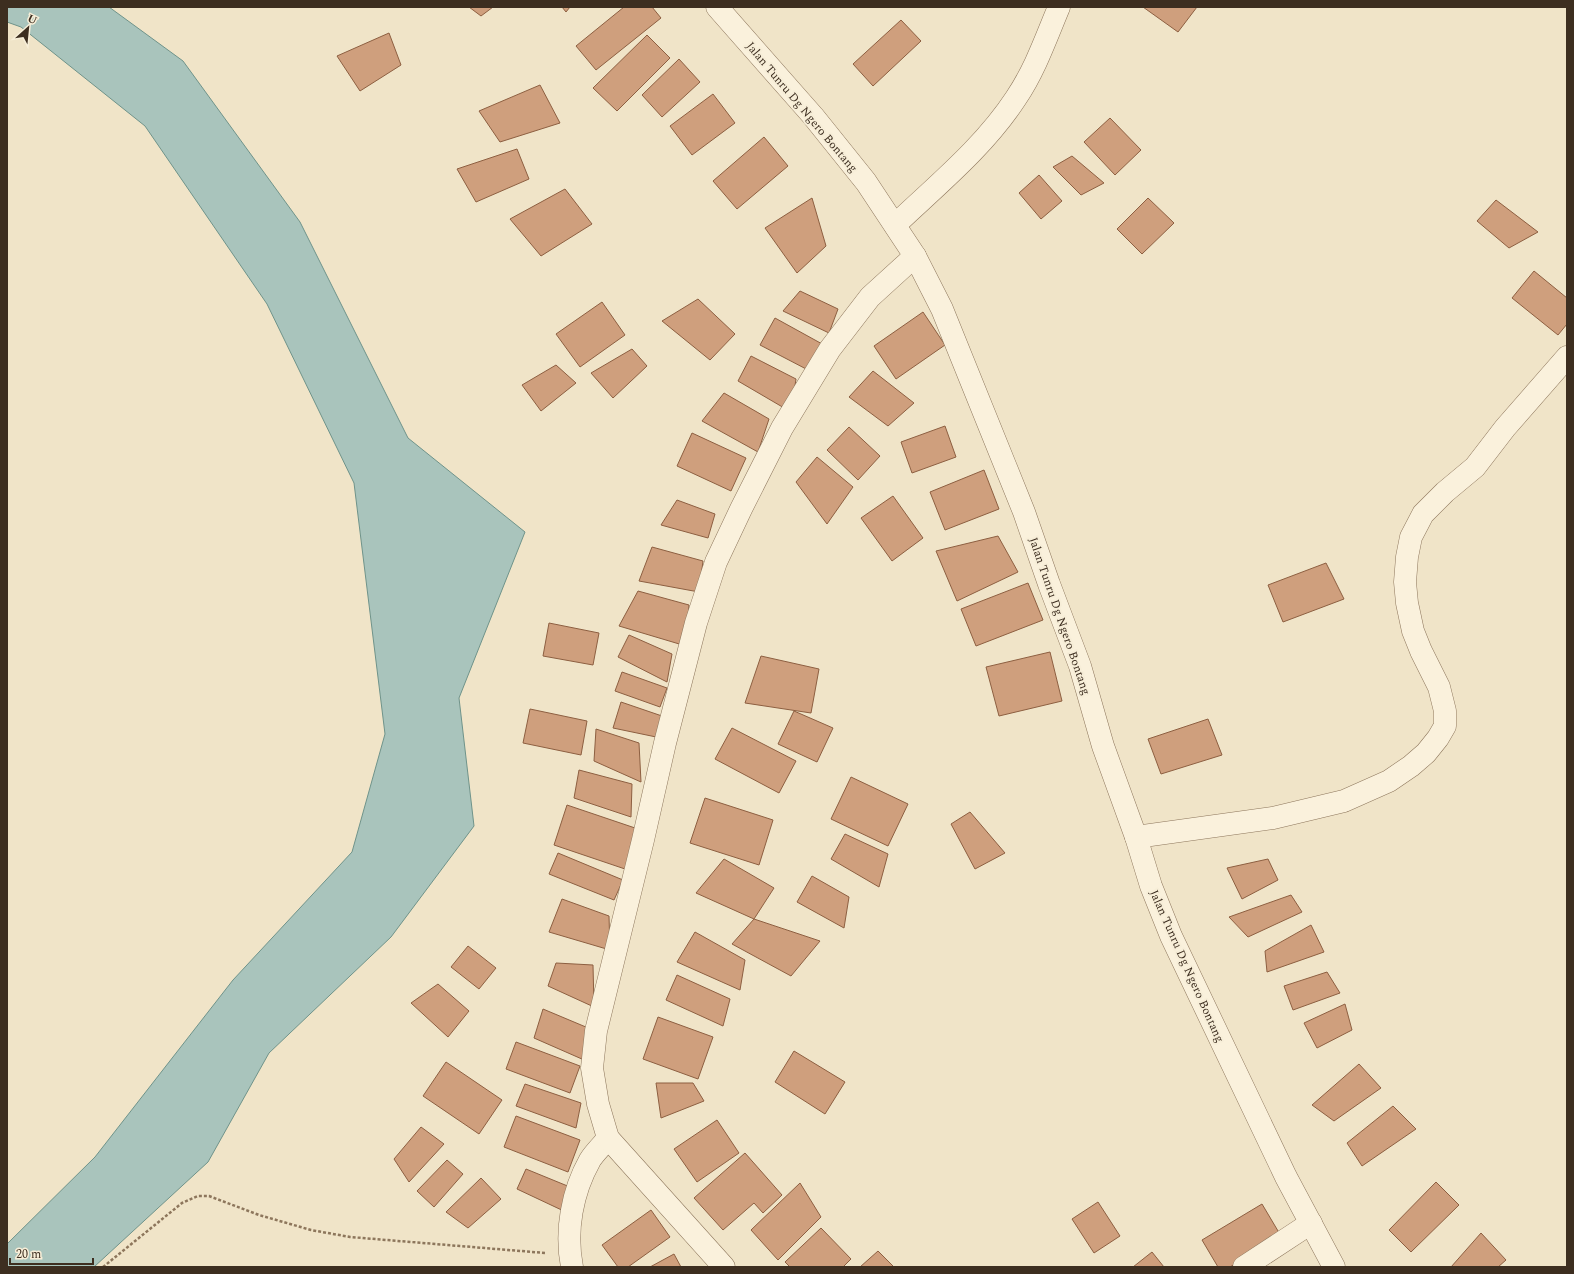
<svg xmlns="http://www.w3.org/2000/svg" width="1574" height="1274" viewBox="0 0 1574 1274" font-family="Spectral,serif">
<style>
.water{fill:#a9c4bc;stroke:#6f938a}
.building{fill:#cf9f7d;stroke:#8d5f41}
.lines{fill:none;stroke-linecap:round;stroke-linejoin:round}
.street-casing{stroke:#8d765c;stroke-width:23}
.path{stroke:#8d765c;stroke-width:2.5;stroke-dasharray:3 2;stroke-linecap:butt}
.street{stroke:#faf1dc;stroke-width:22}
.labels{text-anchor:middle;stroke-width:4;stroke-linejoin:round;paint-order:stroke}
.street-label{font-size:12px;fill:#3d2e20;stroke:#f7eed8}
</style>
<rect width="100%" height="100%" fill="#f0e4c8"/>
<!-- water -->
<path class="water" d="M7 7H109L183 61 300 222 408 438 525 532 459 698 474 826 391 937 269 1053 208 1162 94 1267H7V1244L95 1157 233 980 352 852 385 734 354 483 267 304 145 126 21 27 7 22Z"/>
<!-- building -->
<g class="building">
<path d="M469 7H493L481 16Z"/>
<path d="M562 7H570L566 12Z"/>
<path d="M624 7H652L661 18 596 70 576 46Z"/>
<path d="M1143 7H1197L1178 32Z"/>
<path d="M901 20 921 41 873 86 853 64Z"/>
<path d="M389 33 401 65 360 91 337 56Z"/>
<path d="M647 35 670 58 617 111 593 88Z"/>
<path d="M679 59 700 82 662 117 642 95Z"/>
<path d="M540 85 560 123 500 142 479 111Z"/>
<path d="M713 94 735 123 692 155 670 126Z"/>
<path d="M1110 118 1141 150 1115 175 1084 142Z"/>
<path d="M764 137 788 166 737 209 713 181Z"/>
<path d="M517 149 529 179 476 202 457 169Z"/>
<path d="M1072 156 1104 183 1081 195 1053 167Z"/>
<path d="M1039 175 1062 201 1041 219 1019 193Z"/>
<path d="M565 189 592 224 541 256 510 219Z"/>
<path d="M812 198 826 246 797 273 765 228Z"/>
<path d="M1148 198 1174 223 1142 254 1117 229Z"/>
<path d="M1496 200 1538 232 1509 248 1477 221Z"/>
<path d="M1534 271 1567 298V324L1558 335 1512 298Z"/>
<path d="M800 291 838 309 829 333 783 311Z"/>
<path d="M698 299 735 334 710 360 662 321Z"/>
<path d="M602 302 625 335 580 367 556 334Z"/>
<path d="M923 312 945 345 896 379 874 346Z"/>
<path d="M775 318 824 345 810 371 760 345Z"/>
<path d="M632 349 647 366 613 398 591 373Z"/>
<path d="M751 356 796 379 791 412 738 381Z"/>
<path d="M556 365 576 383 541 411 522 385Z"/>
<path d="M873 371 914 403 888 426 849 397Z"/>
<path d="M724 393 769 419 758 452 702 421Z"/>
<path d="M945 426 956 457 912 473 901 442Z"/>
<path d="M849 427 880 456 858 480 827 450Z"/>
<path d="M692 433 746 458 731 491 677 466Z"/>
<path d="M817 457 853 487 827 524 796 482Z"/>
<path d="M984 470 999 509 945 530 930 492Z"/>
<path d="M893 496 923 538 892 561 861 518Z"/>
<path d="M677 500 715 514 708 538 661 525Z"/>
<path d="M998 536 1018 572 957 601 936 551Z"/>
<path d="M652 547 703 561 699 592 639 581Z"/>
<path d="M1326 563 1344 599 1283 622 1268 585Z"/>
<path d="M1028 583 1043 620 976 646 961 609Z"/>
<path d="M638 591 689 605 686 646 619 626Z"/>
<path d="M549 623 599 633 593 665 543 656Z"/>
<path d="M629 635 672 654 667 682 618 657Z"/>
<path d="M1050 652 1062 701 999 716 986 667Z"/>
<path d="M761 656 819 669 811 713 745 703Z"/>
<path d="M622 672 667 688 660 707 615 691Z"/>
<path d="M621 702 662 716 661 738 613 728Z"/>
<path d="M530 709 587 721 581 755 523 743Z"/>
<path d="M794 711 833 728 817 762 778 744Z"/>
<path d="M1208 719 1222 755 1161 774 1148 739Z"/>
<path d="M732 728 796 761 779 793 715 759Z"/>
<path d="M596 729 639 743 641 782 594 761Z"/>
<path d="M579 770 632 784 631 817 574 798Z"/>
<path d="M851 777 908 804 888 846 831 819Z"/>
<path d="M705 798 773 820 759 865 690 843Z"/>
<path d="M567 805 641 830 628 870 554 845Z"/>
<path d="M970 812 1005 853 975 869 951 824Z"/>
<path d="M845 834 888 854 879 887 831 859Z"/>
<path d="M558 853 623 880 614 900 549 874Z"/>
<path d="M724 859 774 888 754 919 696 893Z"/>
<path d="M1268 859 1278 880 1242 899 1227 868Z"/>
<path d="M812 876 849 897 844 928 797 902Z"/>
<path d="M1291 895 1302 912 1248 937 1229 917Z"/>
<path d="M562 899 609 916 610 950 549 932Z"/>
<path d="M754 919 820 941 791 976 732 944Z"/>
<path d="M1311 925 1324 952 1267 972 1265 951Z"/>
<path d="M695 932 745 960 740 990 677 962Z"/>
<path d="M468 946 496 968 479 989 451 967Z"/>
<path d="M556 963 593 965 594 1007 548 986Z"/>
<path d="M1327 972 1340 993 1293 1010 1284 986Z"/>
<path d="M677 975 730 999 723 1026 666 1000Z"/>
<path d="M438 984 469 1011 448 1037 411 1003Z"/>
<path d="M1345 1004 1352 1030 1317 1048 1304 1023Z"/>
<path d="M543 1009 593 1030 591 1063 534 1038Z"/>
<path d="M658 1017 713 1037 698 1079 643 1059Z"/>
<path d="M516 1042 580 1066 570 1093 506 1069Z"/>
<path d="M794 1051 845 1082 825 1114 775 1082Z"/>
<path d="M446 1062 502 1100 479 1134 423 1096Z"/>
<path d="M1359 1064 1381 1088 1334 1121 1312 1105Z"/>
<path d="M656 1083H693L704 1101 661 1118Z"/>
<path d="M525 1084 581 1103 576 1128 516 1106Z"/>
<path d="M1393 1106 1416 1129 1362 1166 1347 1143Z"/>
<path d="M516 1116 580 1140 568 1172 504 1147Z"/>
<path d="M717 1120 739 1153 697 1182 674 1149Z"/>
<path d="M421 1127 444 1144 409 1182 394 1159Z"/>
<path d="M745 1153 782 1195 763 1213 754 1203 723 1230 694 1198Z"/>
<path d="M447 1160 463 1174 434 1207 417 1191Z"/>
<path d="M526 1169 570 1187 568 1213 517 1189Z"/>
<path d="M481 1178 501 1199 468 1228 446 1212Z"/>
<path d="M1436 1182 1459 1205 1411 1252 1389 1230Z"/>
<path d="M800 1183 821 1217 778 1260 751 1230Z"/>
<path d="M1098 1202 1120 1236 1094 1253 1072 1219Z"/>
<path d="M1262 1204 1281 1236 1230 1267H1218L1202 1240Z"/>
<path d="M651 1210 670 1237 628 1267H618L602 1245Z"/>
<path d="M821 1228 851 1259 843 1267H790L785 1262Z"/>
<path d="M1481 1233 1506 1260 1498 1267H1451Z"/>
<path d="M878 1251 894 1267H860Z"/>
<path d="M1152 1252 1164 1267H1133Z"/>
<path d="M674 1254 681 1267H650Z"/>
</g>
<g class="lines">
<!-- street casing -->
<g class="street-casing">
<g id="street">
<path d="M717 7 813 116 866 182 915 256 942 309 1024 512 1049 584 1080 666 1103 746 1136 837 1151 886 1171 936 1286 1177 1334 1267"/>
<path d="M895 225C937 185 984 147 1016 98 1035 70 1046 38 1059 7"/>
<path d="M1136 837 1273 818 1344 801 1389 781 1411 766 1426 753 1438 738 1445 726V711L1439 687 1421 651 1413 631 1407 603 1405 582 1407 557 1411 537 1423 514 1445 492 1475 467 1505 428 1567 357"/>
<path d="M572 1267C565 1231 572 1192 590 1160 595 1152 603 1145 608 1138"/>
<path d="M724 1267 608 1138 598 1104 592 1068 596 1031 643 840 665 743 696 623 716 562 741 509 782 428 830 349 870 297 915 256"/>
<path d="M1244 1267 1311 1223"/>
</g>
</g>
<!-- path -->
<path class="path" d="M103 1267 182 1203 198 1196H209L259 1215 311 1230 350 1237 545 1253"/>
<!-- street -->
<use href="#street" class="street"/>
</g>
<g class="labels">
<!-- street labels -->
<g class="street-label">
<text transform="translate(802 107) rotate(50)" y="4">Jalan Tunru Dg Ngero Bontang</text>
<text transform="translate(1060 616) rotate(71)" y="4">Jalan Tunru Dg Ngero Bontang</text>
<text transform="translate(1187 966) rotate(66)" y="4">Jalan Tunru Dg Ngero Bontang</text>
</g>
</g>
<!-- border -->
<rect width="1574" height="1274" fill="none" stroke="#3d2e20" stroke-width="16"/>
<!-- north arrow -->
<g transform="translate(28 28) rotate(27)" stroke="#f7eed8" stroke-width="3" paint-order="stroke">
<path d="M0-3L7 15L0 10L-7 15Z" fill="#3d2e20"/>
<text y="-6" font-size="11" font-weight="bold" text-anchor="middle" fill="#3d2e20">U</text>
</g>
<!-- scale -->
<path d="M10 1258v6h83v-6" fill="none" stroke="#3d2e20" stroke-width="2"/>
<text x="16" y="1258" font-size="12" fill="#3d2e20" stroke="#f7eed8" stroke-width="3" paint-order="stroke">20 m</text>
</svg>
